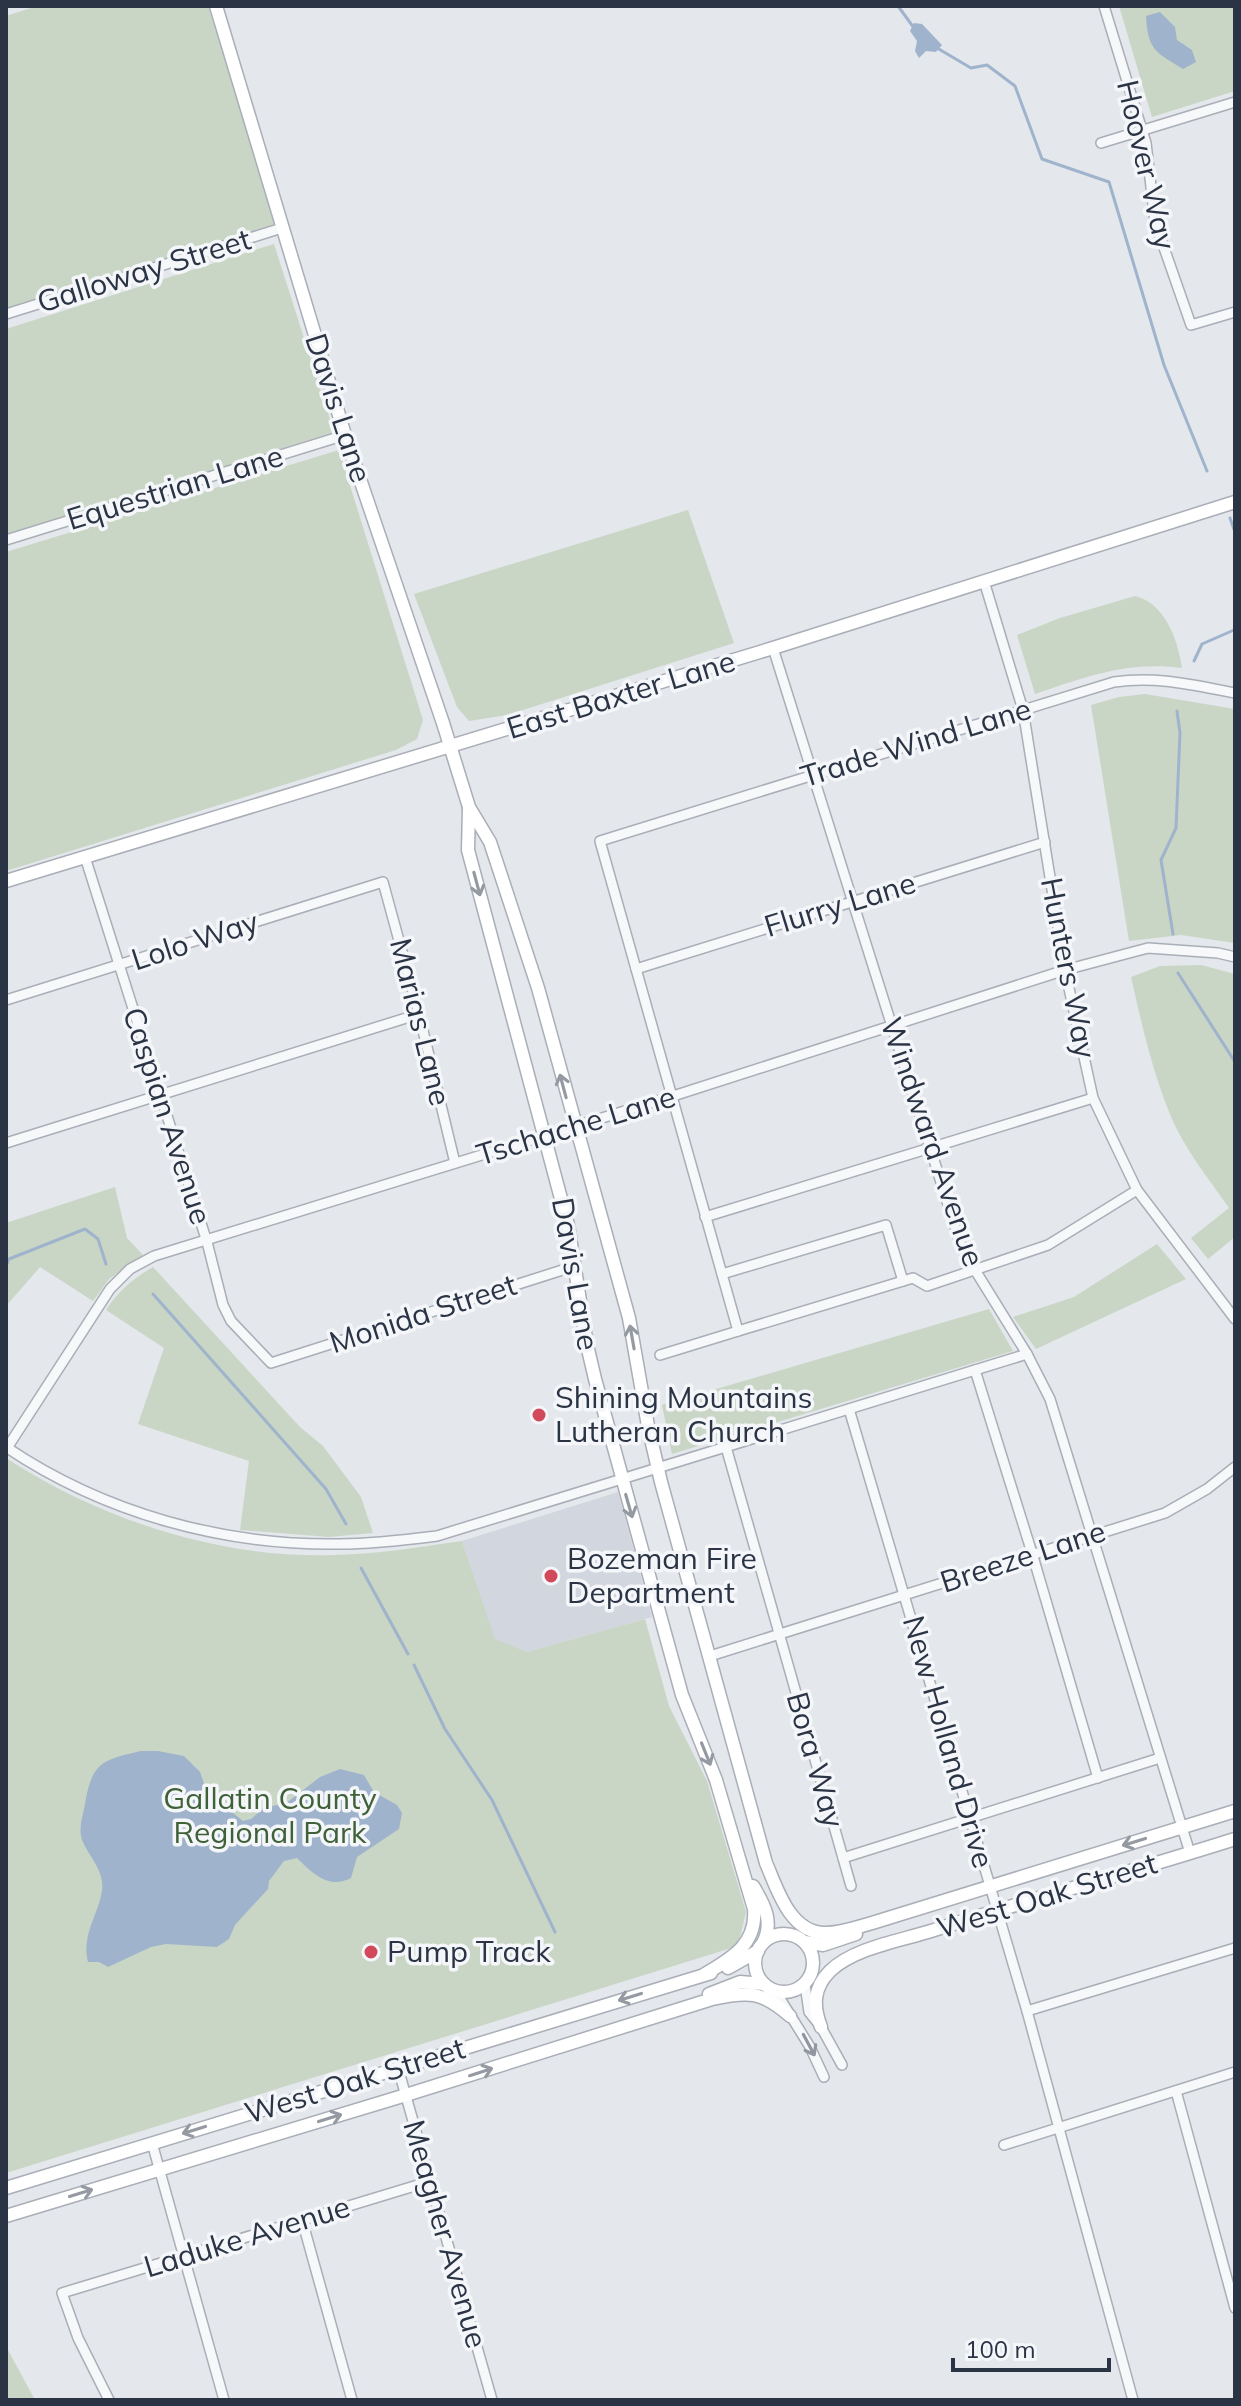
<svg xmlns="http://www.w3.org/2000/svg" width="1241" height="2406" viewBox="0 0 1241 2406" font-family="Mulish,sans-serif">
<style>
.built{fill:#d2d6de}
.green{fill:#c9d6c5}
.water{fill:#9fb4cc}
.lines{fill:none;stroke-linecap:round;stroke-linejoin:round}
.stream{stroke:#9fb4cc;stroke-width:3}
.street-casing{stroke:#a9aeb7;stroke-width:12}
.secondary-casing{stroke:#a9aeb7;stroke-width:15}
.street{stroke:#f7f8fa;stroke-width:9}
.secondary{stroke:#fff;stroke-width:12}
.oneway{stroke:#959aa2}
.oneway2{stroke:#9196a0}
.poi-dot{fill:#d1495b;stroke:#f4f6f9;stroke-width:3}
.labels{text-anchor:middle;stroke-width:7;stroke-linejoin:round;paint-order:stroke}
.street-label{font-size:30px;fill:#2b3445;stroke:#f4f6f9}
.poi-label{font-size:30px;fill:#2b3445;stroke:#f4f6f9;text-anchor:start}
.park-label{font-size:30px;fill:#3f6138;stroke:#f4f6f9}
</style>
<rect width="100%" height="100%" fill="#e4e7ec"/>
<!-- built -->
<path class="built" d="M618 1492 652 1617 527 1652 495 1640 462 1541Z"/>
<!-- green -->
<g class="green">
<path d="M37 6H208L276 224 6 308V16Z"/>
<path d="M1119 6H1235V91L1152 117Z"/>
<path d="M274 244 334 432 6 535V329Z"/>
<path d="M339 450 423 720 417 739 396 750 6 871V552Z"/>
<path d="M688 510 734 643 507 715 469 721 457 707 414 594Z"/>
<path d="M1135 596C1165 603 1178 640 1182 668 1127 661 1086 677 1035 694L1017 635 1060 618Z"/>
<path d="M1145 694 1235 709V943L1181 935 1129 941 1091 705 1119 697Z"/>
<path d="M1201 965 1235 974V1237L1208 1259 1191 1238 1229 1208C1209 1179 1186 1151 1172 1119 1153 1074 1142 1026 1131 977L1160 966Z"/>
<path d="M115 1187 127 1238 143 1255 109 1279 93 1301 40 1267 6 1306V1223Z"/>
<path d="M1157 1244 1186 1279 1036 1349 1013 1317 1074 1297Z"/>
<path d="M153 1267 300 1427 323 1446 361 1497 373 1533 329 1537 240 1530 249 1461 138 1424 164 1348 106 1310C119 1290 133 1279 153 1267Z"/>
<path d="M989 1309 1013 1351 672 1454 662 1405Z"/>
<path d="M6 1458C101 1520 221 1559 335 1555 378 1554 420 1547 462 1541L495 1639 527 1652 645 1619 669 1706 707 1781 746 1912 738 1946 6 2173Z"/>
<path d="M6 2348 8 2350 35 2400H6Z"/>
</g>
<!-- water -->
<g class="water">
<path d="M1160 12 1175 27 1177 40 1192 50 1196 62 1183 69C1156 52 1148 51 1146 16Z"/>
<path d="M914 23 922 24 942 45 936 52 926 51 919 58 915 51 917 41 910 31Z"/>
<path d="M141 1751H158L184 1756 200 1772 207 1792 243 1821 251 1819 265 1807 285 1804 320 1777 340 1769 364 1775 374 1792 397 1805 402 1813 399 1829 357 1857 351 1878C329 1890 312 1873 297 1858L284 1861 269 1881 268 1889 235 1925 229 1939 217 1947 166 1944 151 1947 108 1967 99 1962H88C81 1935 98 1916 102 1891 105 1871 89 1857 82 1840 78 1827 83 1816 85 1804 92 1763 101 1760 141 1751Z"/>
</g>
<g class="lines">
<!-- stream -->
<g class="stream">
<path d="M898 6 914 28"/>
<path d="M937 48 971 68 987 65 1015 86 1042 159 1109 182 1164 365 1207 471"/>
<path d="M1230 518 1235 532"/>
<path d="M1194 661 1202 644 1234 630 1235 626"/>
<path d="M1173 934 1161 860 1176 828 1180 733 1177 711"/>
<path d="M1178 973 1235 1062"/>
<path d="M6 1266 9 1259 85 1229 98 1239 106 1264"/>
<path d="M153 1294 326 1489 346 1524"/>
<path d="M361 1568 408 1654"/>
<path d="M414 1665 445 1729 492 1800 555 1932"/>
</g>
<!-- street casing -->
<g class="street-casing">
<g id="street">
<path d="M1104 6 1146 143 1155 222 1191 325 1235 312"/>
<path d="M1101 143 1235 102"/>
<path d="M6 314 282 228"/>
<path d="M6 540 345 435"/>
<path d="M984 581 1023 710 1065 970 1093 1098 1137 1190 1235 1319"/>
<path d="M773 648 962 1249 1027 1354 1050 1399 1190 1853"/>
<path d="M85 857 207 1242 223 1305 231 1321 271 1363 575 1266"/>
<path d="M636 969 1045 842"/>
<path d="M6 1000 383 882 419 1014 455 1163"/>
<path d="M6 1143 419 1014"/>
<path d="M1137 1190 1048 1245 927 1286 913 1278 738 1331 600 841 1114 682C1158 676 1192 685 1235 693"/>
<path d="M705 1217 1093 1098"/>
<path d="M722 1274 886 1225 903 1281"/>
<path d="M660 1355 738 1331"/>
<path d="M975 1370 1032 1553 1098 1778"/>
<path d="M849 1409 1027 2011 1133 2400"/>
<path d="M6 1447C104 1513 223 1546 340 1544 373 1544 405 1540 437 1536L1027 1354"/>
<path d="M726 1447 851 1886"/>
<path d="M7 1448 110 1289 130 1269 154 1256 670 1097 1065 970 1148 948 1218 953 1235 957"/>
<path d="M710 1656 1165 1513 1207 1489 1235 1467"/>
<path d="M843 1858 1160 1758"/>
<path d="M805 1985 809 2012 821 2027 842 2065"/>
<path d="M776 1992 810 2047 824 2077"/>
<path d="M1027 2011 1235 1948"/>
<path d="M398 2068 492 2400"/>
<path d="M1176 2091 1235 2308"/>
<path d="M152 2143 224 2400"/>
<path d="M1004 2145 1235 2072"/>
<path d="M302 2220 352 2400"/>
<path d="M109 2400 78 2338 62 2293 431 2181"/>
</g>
</g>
<!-- secondary casing -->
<g class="secondary-casing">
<g id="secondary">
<path d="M216 6 345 435 443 723 469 807 490 842 538 988 629 1318 648 1426 661 1482 766 1863C777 1888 789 1931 823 1933 839 1934 857 1927 872 1923L1235 1811"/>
<path d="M469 808 468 850 568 1225 587 1345 595 1379 682 1695 716 1780 754 1909C757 1944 732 1958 705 1974"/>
<path d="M6 881 773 648 1235 502"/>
<path d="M753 1886C764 1904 774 1922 763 1943"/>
<circle cx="784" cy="1963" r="29"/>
<path d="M805 1942 823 1945 856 1934"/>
<path d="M728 1968 758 1951"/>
<path d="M709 1994 740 1982 764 1984"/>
<path d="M821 2027C813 2006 813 1988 830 1971 854 1948 899 1941 931 1931 1032 1899 1134 1871 1235 1839"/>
<path d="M6 2188 711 1973"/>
<path d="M6 2216 406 2095 712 1999C748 1991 762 1991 790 2016"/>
</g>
</g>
<!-- street -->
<use href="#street" class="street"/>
<!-- secondary -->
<use href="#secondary" class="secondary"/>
</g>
<!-- one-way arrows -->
<defs><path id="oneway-shaft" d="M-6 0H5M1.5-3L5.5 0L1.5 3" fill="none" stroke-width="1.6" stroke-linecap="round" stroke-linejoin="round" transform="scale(2)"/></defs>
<g class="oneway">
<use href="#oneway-shaft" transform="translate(477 884) rotate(75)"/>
<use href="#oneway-shaft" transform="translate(563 1086) rotate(-105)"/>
<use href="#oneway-shaft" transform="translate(632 1337) rotate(-100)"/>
<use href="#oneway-shaft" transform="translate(629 1506) rotate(74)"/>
<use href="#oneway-shaft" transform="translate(706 1754) rotate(68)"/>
<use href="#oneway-shaft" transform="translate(1134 1842) rotate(163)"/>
<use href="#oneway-shaft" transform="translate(630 1997) rotate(163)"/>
<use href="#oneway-shaft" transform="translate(481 2072) rotate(-18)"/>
<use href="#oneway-shaft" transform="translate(330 2118) rotate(-17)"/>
<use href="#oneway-shaft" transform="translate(194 2130) rotate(163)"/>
<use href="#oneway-shaft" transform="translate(81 2193) rotate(-17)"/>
</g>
<use class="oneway2" href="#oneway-shaft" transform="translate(809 2045) rotate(62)"/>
<!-- markers -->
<g class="poi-dot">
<circle cx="539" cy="1415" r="8"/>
<circle cx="551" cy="1576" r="8"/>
<circle cx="371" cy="1952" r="8"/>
</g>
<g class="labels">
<!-- street labels -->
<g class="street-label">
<text transform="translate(1146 165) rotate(77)" y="10">Hoover Way</text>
<text transform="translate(144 271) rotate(-17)" y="10">Galloway Street</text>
<text transform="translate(338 408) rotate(72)" y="10">Davis Lane</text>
<text transform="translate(175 488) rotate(-17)" y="10">Equestrian Lane</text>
<text transform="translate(621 695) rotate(-17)" y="10">East Baxter Lane</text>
<text transform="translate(916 743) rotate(-17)" y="10">Trade Wind Lane</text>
<text transform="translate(840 905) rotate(-17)" y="10">Flurry Lane</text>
<text transform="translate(195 941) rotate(-18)" y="10">Lolo Way</text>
<text transform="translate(1068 968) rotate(79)" y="10">Hunters Way</text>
<text transform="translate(420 1022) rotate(76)" y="10">Marias Lane</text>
<text transform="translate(167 1116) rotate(72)" y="10">Caspian Avenue</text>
<text transform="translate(576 1126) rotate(-17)" y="10">Tschache Lane</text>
<text transform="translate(932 1142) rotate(71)" y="10">Windward Avenue</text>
<text transform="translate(575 1274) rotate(80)" y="10">Davis Lane</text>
<text transform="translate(423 1314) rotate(-18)" y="10">Monida Street</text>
<text transform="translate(1023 1557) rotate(-18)" y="10">Breeze Lane</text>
<text transform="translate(948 1742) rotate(74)" y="10">New Holland Drive</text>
<text transform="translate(815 1760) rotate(74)" y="10">Bora Way</text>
<text transform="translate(1047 1896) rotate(-17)" y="10">West Oak Street</text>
<text transform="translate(355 2081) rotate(-17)" y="10">West Oak Street</text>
<text transform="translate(445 2234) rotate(74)" y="10">Meagher Avenue</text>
<text transform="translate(247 2237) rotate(-17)" y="10">Laduke Avenue</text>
</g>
<!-- poi labels -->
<g class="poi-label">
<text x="555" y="1408">Shining Mountains<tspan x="555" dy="34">Lutheran Church</tspan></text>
<text x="567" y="1569">Bozeman Fire<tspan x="567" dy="34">Department</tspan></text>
<text x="387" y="1962">Pump Track</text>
</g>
<!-- park labels -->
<g class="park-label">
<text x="270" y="1809">Gallatin County<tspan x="270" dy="34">Regional Park</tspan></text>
</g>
</g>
<!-- border -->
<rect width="1241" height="2406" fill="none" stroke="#2b3445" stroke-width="16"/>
<!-- scale -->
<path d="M953 2358v12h156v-12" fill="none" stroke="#2b3445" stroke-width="4"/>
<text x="965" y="2358" font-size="24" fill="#2b3445" stroke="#f4f6f9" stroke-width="6" paint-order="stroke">100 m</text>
</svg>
